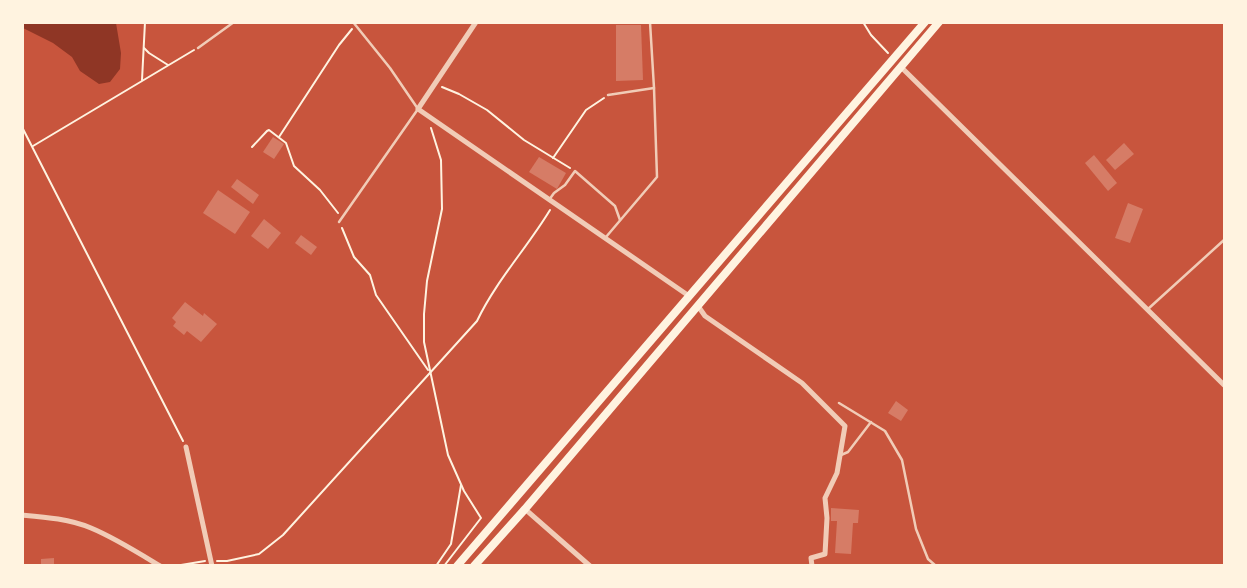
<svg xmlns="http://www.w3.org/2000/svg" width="1247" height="588" viewBox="0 0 1247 588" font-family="Spectral,serif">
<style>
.water{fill:#8f3625}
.building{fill:#d67c66}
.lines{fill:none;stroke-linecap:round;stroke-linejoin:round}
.path{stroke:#fff3e0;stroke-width:2}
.service{stroke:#f1ccb7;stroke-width:2.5}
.minor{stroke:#f1ccb7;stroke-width:5}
.primary{stroke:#fff3e0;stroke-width:8}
</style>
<rect width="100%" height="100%" fill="#c8553d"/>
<!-- water -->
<path class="water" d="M22 23H116L121 53 120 69 110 82 99 84 80 71 72 57 53 43 23 28Z"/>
<!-- building -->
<g class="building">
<path d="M616 25H641L643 80 616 81Z"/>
<path d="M273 137 284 144 274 159 263 152Z"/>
<path d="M1124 143 1134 154 1115 170 1106 160Z"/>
<path d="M1094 155 1117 183 1108 191 1085 163Z"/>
<path d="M539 157 566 173 557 189 529 172Z"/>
<path d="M237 179 259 195 253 204 231 187Z"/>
<path d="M218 190 250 212 235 234 203 213Z"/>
<path d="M1128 203 1143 209 1130 243 1115 238Z"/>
<path d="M264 219 281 233 268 249 251 236Z"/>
<path d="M301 235 317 247 311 255 295 243Z"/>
<path d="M185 302 203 316 204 313 217 324 201 342 187 331 184 335 173 326 176 322 172 318Z"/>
<path d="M896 401 908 410 901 421 888 413Z"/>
<path d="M831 508 859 510 858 523H853L851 554 835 553 837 521H831Z"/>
<path d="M54 558V566H41V559Z"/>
</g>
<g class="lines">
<!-- path -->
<g class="path">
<path d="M863 22 871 35 888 53"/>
<path d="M144 48 149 53 168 65"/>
<path d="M142 80 145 22"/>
<path d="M442 87 459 94 487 110 524 140 570 168"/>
<path d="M22 127 183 441"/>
<path d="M431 128 441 160 442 209 427 281 424 314V342L448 455 464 491 481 518 444 566"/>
<path d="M279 137 339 45 352 29"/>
<path d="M33 146 194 50"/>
<path d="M252 147 267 131 269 130 286 143 294 166 320 190 338 213"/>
<path d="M553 158 586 110 604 98"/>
<path d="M342 228 354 257 370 275 376 295 428 370"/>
<path d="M217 561H227L259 554 283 535 477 321C496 281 527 248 550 210"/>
<path d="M175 566 205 561"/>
<path d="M436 566 451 544 461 485"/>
</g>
<!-- service -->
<g class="service">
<path d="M198 48 234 22"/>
<path d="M608 95 654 88"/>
<path d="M549 200 554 193 565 185 575 171 615 206 620 220"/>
<path d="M339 222 418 109 390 68 353 22"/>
<path d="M606 237 657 177 654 88 650 22"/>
<path d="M1148 309 1224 240"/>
<path d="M839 403 885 431 902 460 916 529 928 559 936 566"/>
<path d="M841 455 848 452 871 422"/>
</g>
<!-- minor -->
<g class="minor">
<path d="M476 22 418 109 689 296"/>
<path d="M901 67 1224 385"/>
<path d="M698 306 705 316 802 383 845 426 837 473 825 498 827 518 825 554 811 558 812 566"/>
<path d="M186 447 212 566"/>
<path d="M525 509 590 566"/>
<path d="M22 515C45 517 70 519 91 528 115 538 137 552 160 566"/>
</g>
<!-- primary -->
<g class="primary">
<path d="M457 566 925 22"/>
<path d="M474 566 525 509 939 22"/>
</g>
</g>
<!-- border -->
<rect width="1247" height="588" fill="none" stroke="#fff3e0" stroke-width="48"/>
</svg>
